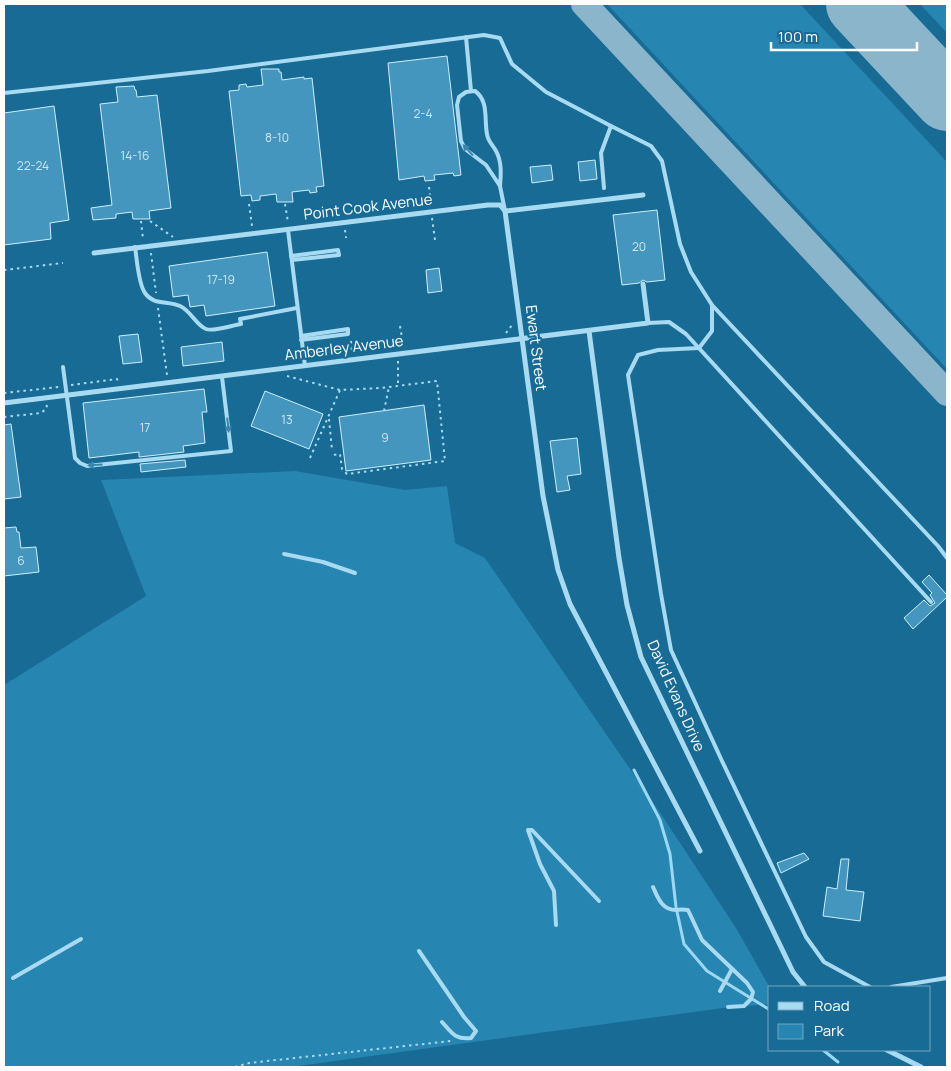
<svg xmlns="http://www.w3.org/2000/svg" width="951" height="1071" viewBox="0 0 951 1071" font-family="Manrope,sans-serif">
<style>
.green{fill:#2785b1}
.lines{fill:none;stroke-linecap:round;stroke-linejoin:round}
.stream{stroke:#9bd8f3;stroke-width:3}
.taxiway{stroke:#8bb5ca;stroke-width:26}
.runway{stroke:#8bb5ca;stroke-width:66}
.building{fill:#4496be;stroke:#cfeefc}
.path{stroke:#a8daf1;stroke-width:2;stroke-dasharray:2.5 4;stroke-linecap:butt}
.lane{stroke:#a8daf1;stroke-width:4}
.street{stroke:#a8daf1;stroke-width:5}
.oneway{fill:#3b87ac}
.labels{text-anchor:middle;stroke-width:4.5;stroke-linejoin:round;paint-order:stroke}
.number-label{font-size:12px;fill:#d0e5ef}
.street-label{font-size:15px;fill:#fff;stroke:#176b95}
</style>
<rect width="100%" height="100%" fill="#176b95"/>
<!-- green -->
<g class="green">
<path d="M607 4H800L947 162V369Z"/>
<path d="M920 4H947V33Z"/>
<path d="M295 471 405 490 447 486 455 543 485 558 661 814 736 928 770 988V1004L723 1008 291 1067H4V685L146 596 101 480Z"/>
</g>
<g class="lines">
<!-- stream -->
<g class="stream">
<path d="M634 770 660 820 670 854 676 907 684 944 707 971 770 1010"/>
<path d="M823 1050 838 1062"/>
</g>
<!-- taxiway -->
<path class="taxiway" d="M584 4 947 393"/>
<!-- runway -->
<path class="runway" d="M859 4 947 98"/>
</g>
<!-- building -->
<g class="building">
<path d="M447 56 461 175 454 176 453 173 434 175 435 180 425 181 424 176 399 180 388 63Z"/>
<path d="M261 69H279V72H281L282 80 304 77V79L312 78 324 186 316 187 317 192 310 193 309 190 292 192 293 202H277L276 194 260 196V200L252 201 251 195 241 196 229 91 239 90V85L246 84 247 87 263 85Z"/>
<path d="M134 86 135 90H136L137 97 157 95 171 208 149 211 150 219H133L132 212 116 214V218L93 220 91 208 112 205 100 104 118 102 116 87Z"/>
<path d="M54 106 69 220 50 223 51 239 4 245V113Z"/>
<path d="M595 160 597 179 580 181 578 162Z"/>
<path d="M551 165 553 180 532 183 530 167Z"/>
<path d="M657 210 665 280 647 282 643 280 639 283 622 285 613 215Z"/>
<path d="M267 252 275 306 206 316 204 305 190 307 188 295 173 297 169 266Z"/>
<path d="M439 268 442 291 428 293 426 270Z"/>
<path d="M138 334 142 362 123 364 119 336Z"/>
<path d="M222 342 224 361 183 366 181 347Z"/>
<path d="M204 389 207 412H202L205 443 183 446 184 452 139 457V452L89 458 83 403Z"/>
<path d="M265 391 323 414 309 449 251 426Z"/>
<path d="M424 405 431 460 346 471 339 417Z"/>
<path d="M11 424 21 497 4 499V425Z"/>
<path d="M577 438 581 474 567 476 570 490 557 492 550 441Z"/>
<path d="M185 460 186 467 141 472 140 464Z"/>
<path d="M16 527 17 532H19L21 548 36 547 39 572 4 576V528Z"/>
<path d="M929 575 947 595V597L913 629 904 618 924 600 930 606 935 603 930 595 932 593 922 582Z"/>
<path d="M804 853 809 859 781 873 777 863Z"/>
<path d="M841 859H849L846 890 864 892 860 921 823 916 827 887 837 889Z"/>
</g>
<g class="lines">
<!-- path -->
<g class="path">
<path d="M429 187 431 206"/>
<path d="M249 204 252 226"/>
<path d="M285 204 288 222"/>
<path d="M432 218 435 240"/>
<path d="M141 221 143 239"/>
<path d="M150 221 173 237"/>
<path d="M345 230 346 238"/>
<path d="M151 253 156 293"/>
<path d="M4 270 63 263"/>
<path d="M158 308 167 375"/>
<path d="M400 326 402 338 400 347"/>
<path d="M506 333 512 325"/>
<path d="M351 341 352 353"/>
<path d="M310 351 318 356"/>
<path d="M291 359 294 355"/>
<path d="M398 361V386"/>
<path d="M287 376 340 390"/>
<path d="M71 385 117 379 118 382"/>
<path d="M4 393 59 387"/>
<path d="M384 411 389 387"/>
<path d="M4 417 41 413 46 409 47 405"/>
<path d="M329 419 332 450"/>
<path d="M310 458 340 390 381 388 437 381 445 461 347 474 342 469 340 454 333 455"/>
<path d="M235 1067 249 1063 451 1041"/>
</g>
<!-- lane -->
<g class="lane">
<path d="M466 37 471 91"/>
<path d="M4 93 208 71 484 35 500 38 512 64 546 92 611 126"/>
<path d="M500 186C501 174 502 162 496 151 493 145 488 142 487 134 484 119 489 101 475 91L466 92 459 97 457 105 461 141 465 149 486 165 500 186 505 211"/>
<path d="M604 188 601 153 611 126 651 146 662 161 680 244 691 272 712 305V331L699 348 658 350 638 355 628 375 661 594 671 650 722 761 806 937 824 962 870 987"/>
<path d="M288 230 305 366"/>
<path d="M135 247C137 259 138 283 145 293 154 306 168 300 180 306 191 311 196 325 206 329 213 332 233 325 241 324L240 319 297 308"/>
<path d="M291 256 338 250 339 255 292 260"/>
<path d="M712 305 938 546 947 558"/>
<path d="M648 323 669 322 686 334 931 602"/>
<path d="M301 336 348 329V334L301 340"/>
<path d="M63 367 75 458 80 463 87 466 231 451 222 377"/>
<path d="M284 554 323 562 355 573"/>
<path d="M653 887C658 898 662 910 676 910 681 909 683 909 688 910L702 940 747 983 753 992 751 999 744 1006 728 1007"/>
<path d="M556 925 554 891 540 864 528 830H532L599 901"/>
<path d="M419 951 464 1017 476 1031 471 1038C455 1040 452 1033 442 1022"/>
<path d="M13 978 81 939"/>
<path d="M891 987 947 978"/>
<path d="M720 991 732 969"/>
</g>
<!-- street -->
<g class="street">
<path d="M505 211 543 496 558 570 570 604 700 851"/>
<path d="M94 253 488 205H500L505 211 643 195"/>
<path d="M589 331 619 558 627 605 641 657 793 972 805 987"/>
<path d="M4 403 648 323 643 284"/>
<path d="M887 1050 921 1067"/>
</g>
</g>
<!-- one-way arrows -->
<defs><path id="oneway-solid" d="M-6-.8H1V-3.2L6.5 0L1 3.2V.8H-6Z" transform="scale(1.25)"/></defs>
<g class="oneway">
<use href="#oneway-solid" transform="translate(468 150) rotate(-132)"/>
<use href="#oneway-solid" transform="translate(228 425) rotate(84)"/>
<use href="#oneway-solid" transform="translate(95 465) rotate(176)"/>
</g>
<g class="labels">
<!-- number labels -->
<g class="number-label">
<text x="423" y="118">2-4</text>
<text x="277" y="142">8-10</text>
<text x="135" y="160">14-16</text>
<text x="33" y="170">22-24</text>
<text x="639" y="251">20</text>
<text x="221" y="284">17-19</text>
<text x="287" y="424">13</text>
<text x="145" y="432">17</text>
<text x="385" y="442">9</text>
<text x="21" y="565">6</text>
</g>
<!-- street labels -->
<g class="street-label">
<text transform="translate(368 207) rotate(-7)" y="5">Point Cook Avenue</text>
<text transform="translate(344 348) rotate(-7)" y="5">Amberley Avenue</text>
<text transform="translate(536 348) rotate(83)" y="5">Ewart Street</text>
<text transform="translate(676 696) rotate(66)" y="5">David Evans Drive</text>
</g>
</g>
<!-- border -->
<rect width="951" height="1071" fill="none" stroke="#ffffff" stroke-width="10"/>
<!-- legend -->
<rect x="768" y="986" width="162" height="65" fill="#176b95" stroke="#74a6bf"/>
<rect x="778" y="1002" width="25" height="8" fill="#a8daf1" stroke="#74a6bf"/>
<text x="814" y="1011" font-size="15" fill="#ffffff">Road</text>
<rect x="778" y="1024" width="25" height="15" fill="#2785b1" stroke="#74a6bf"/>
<text x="814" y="1036" font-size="15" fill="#ffffff">Park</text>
<!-- scale -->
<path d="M771 42v8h146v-8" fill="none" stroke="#ffffff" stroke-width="2.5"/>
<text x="778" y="42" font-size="15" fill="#ffffff" stroke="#176b95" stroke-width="4" paint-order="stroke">100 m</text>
</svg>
